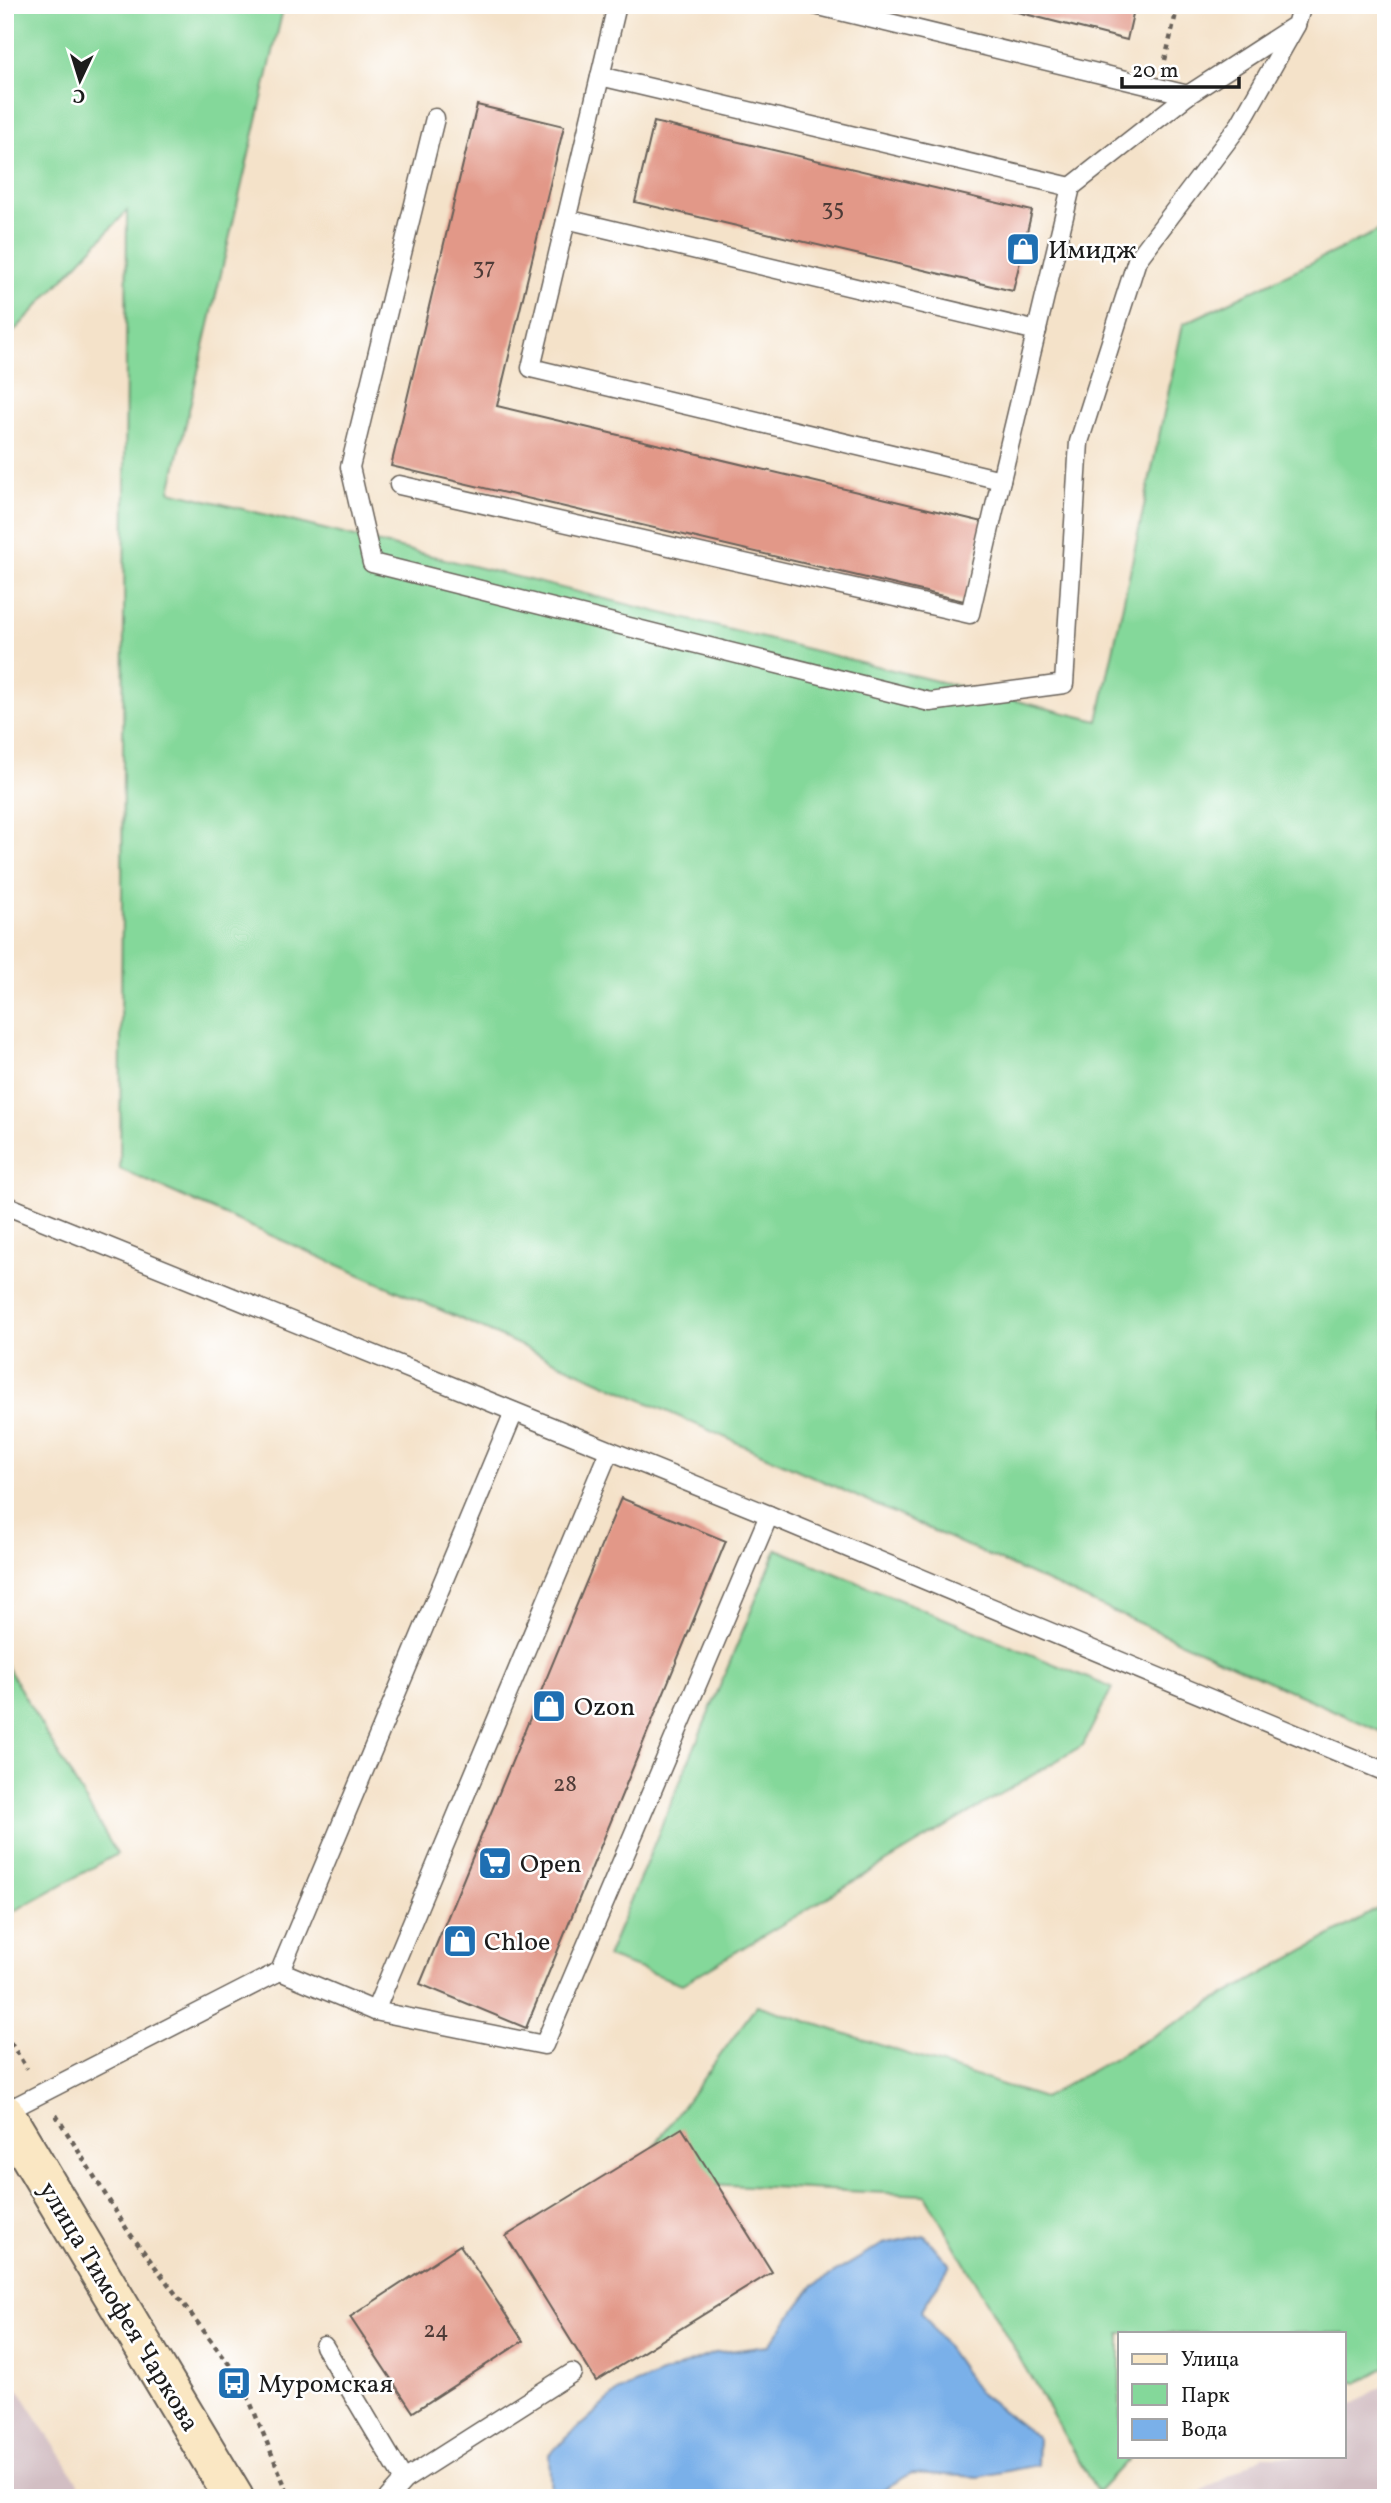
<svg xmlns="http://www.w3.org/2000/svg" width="1391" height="2503" viewBox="0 0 1391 2503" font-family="Vollkorn,serif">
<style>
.industrial{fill:#d2bec3}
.green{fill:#84d89a;stroke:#507a5b;stroke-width:2}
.water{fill:#7ab0e9;stroke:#4b6682;stroke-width:2}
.building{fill:#e29888}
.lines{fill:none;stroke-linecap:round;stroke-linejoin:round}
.service-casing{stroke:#686159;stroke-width:21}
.secondary-casing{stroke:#686159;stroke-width:42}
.path{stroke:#686159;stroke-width:4.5;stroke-dasharray:5 5;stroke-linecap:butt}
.service{stroke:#fff;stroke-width:18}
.secondary{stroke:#fae7c3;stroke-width:38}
.labels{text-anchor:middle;stroke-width:5;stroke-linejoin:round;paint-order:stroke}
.number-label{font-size:23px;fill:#4e3b37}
.poi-label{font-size:26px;fill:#1c1c1c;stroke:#fff;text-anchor:start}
.street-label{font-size:26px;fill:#1c1c1c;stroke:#fff}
</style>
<rect width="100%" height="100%" fill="#fff"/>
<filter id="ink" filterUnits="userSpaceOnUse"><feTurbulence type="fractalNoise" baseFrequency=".0143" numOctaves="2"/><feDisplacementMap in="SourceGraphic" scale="14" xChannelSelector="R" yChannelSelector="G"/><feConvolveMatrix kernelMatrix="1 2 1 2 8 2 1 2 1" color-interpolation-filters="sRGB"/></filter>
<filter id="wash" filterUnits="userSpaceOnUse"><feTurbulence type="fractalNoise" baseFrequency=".00686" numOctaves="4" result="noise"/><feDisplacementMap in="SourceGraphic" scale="28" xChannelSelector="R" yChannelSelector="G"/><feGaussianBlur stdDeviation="1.57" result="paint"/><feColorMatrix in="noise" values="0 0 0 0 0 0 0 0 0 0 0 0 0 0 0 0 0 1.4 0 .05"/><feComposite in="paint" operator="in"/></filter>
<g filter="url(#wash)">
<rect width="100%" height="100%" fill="#f4e2c9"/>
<!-- industrial -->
<g class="industrial">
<path d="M5 2368 88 2498H5Z"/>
<path d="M1386 2384V2498H1191L1263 2456H1344V2409Z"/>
</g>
<!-- green -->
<g class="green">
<path d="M5 5H284L170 491 1098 721 1183 324 1386 227V1734L477 1326 120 1169 127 211 5 341Z"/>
<path d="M777 1549 1112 1688 1083 1745 682 1984 607 1957Z"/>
<path d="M5 1663 117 1854 5 1916Z"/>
<path d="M1386 1904V2367L1357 2383 1344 2379V2333H1120V2456H1131L1097 2492 925 2195 629 2180 757 2005 1043 2098Z"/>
</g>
<!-- water -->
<path class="water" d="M924 2235 950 2265 921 2311 979 2393 1038 2438 1037 2465 979 2477 912 2473 868 2498H551L549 2454 619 2391 714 2353 768 2346 814 2285 883 2244Z"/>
<g id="blocks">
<!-- building -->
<g class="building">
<path d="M990 5H1135L1127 40Z"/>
<path d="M477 105 564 126 497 406 983 522 964 601 391 466Z"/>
<path d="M654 122 1032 211 1013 291 635 202Z"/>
<path d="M621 1498 726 1541 526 2028 420 1984Z"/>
<path d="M682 2128 772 2272 596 2381 506 2236Z"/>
<path d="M460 2245 523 2341 413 2412 350 2317Z"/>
</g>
</g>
</g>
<g filter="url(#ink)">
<use href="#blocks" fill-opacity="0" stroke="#686159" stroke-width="2"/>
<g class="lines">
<!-- service casing -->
<g class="service-casing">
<g id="service">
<path d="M617 5 531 368 1001 480 1071 187 1188 95 1296 25 1302 5"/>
<path d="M815 5 1188 95"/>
<path d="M600 76 1071 187"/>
<path d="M435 118 350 467 372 563 930 702 1064 684 1079 442 1137 260 1240 124 1296 25"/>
<path d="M566 219 1037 331"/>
<path d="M399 485 970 614 1001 480"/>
<path d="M5 1205 769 1515 1386 1772"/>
<path d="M280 1971 375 2011 544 2045 769 1515"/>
<path d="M375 2011 609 1451"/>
<path d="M5 2112 280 1971 514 1412"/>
<path d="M324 2346 404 2480 388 2498"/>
<path d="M404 2480 572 2373"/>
</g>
</g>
<!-- secondary casing -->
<g class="secondary-casing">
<path id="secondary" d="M5 2114 234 2498"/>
</g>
<!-- path -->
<g class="path">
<path d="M1165 60 1178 5"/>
<path d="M5 2034 27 2069"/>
<path d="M56 2115 128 2231 241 2380 290 2498"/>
</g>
<!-- service -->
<use href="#service" class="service"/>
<!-- secondary -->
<use href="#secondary" class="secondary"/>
</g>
</g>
<!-- icons -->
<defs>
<g id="shop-square" transform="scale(1.75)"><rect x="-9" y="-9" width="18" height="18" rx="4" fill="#1f6fb2" stroke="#fff"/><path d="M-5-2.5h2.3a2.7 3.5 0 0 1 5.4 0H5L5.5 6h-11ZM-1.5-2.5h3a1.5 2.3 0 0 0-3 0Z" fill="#fff"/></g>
<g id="supermarket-square" transform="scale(1.75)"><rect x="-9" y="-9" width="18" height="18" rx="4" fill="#1f6fb2" stroke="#fff"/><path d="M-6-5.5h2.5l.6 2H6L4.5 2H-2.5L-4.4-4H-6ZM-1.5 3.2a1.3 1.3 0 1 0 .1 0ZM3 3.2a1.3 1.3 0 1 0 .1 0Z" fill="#fff"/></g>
<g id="bus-square" transform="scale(1.75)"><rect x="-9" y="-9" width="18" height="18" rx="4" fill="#1f6fb2" stroke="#fff"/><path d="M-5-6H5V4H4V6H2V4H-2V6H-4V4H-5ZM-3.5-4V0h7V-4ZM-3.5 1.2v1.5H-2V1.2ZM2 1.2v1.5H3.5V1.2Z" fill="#fff"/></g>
</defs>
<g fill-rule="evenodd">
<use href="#shop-square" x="1023" y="249"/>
<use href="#shop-square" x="549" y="1706"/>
<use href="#supermarket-square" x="495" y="1863"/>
<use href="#shop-square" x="460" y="1941"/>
<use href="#bus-square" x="234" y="2383"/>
</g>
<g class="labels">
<!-- number labels -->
<g class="number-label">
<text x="833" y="215">35</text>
<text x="484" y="274">37</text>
<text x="565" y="1791">28</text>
<text x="436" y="2337">24</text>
</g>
<!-- poi labels -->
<g class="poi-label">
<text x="1048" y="258">Имидж</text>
<text x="574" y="1715">Ozon</text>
<text x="520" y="1872">Open</text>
<text x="484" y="1950">Chloe</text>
<text x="258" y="2392">Муромская</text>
</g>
<!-- street labels -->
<g class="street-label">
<text transform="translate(120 2306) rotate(59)" y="9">улица Тимофея Чаркова</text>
</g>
</g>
<!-- margin -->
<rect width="1391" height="2503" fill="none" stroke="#fff" stroke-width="28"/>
<!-- legend -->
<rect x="1118" y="2332" width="228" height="126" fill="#ffffff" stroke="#a4a4a4" stroke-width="2"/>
<rect x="1132" y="2354" width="35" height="10" fill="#fae7c3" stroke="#a4a4a4" stroke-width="2"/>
<text x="1181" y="2366" font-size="21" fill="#1c1c1c">Улица</text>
<rect x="1132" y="2384" width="35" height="21" fill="#84d89a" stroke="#a4a4a4" stroke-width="2"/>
<text x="1181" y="2402" font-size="21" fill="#1c1c1c">Парк</text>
<rect x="1132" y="2419" width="35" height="21" fill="#7ab0e9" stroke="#a4a4a4" stroke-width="2"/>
<text x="1181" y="2436" font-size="21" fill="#1c1c1c">Вода</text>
<!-- north arrow -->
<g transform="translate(80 80) rotate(184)" stroke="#ffffff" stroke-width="5" paint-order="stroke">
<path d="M0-5L12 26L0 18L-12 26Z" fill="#1c1c1c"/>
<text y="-10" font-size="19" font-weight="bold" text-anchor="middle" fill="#1c1c1c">С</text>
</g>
<!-- scale -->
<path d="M1122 77v10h117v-10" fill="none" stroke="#1c1c1c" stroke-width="3.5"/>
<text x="1132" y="77" font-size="21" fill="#1c1c1c" stroke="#ffffff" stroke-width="5" paint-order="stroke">20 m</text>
</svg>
